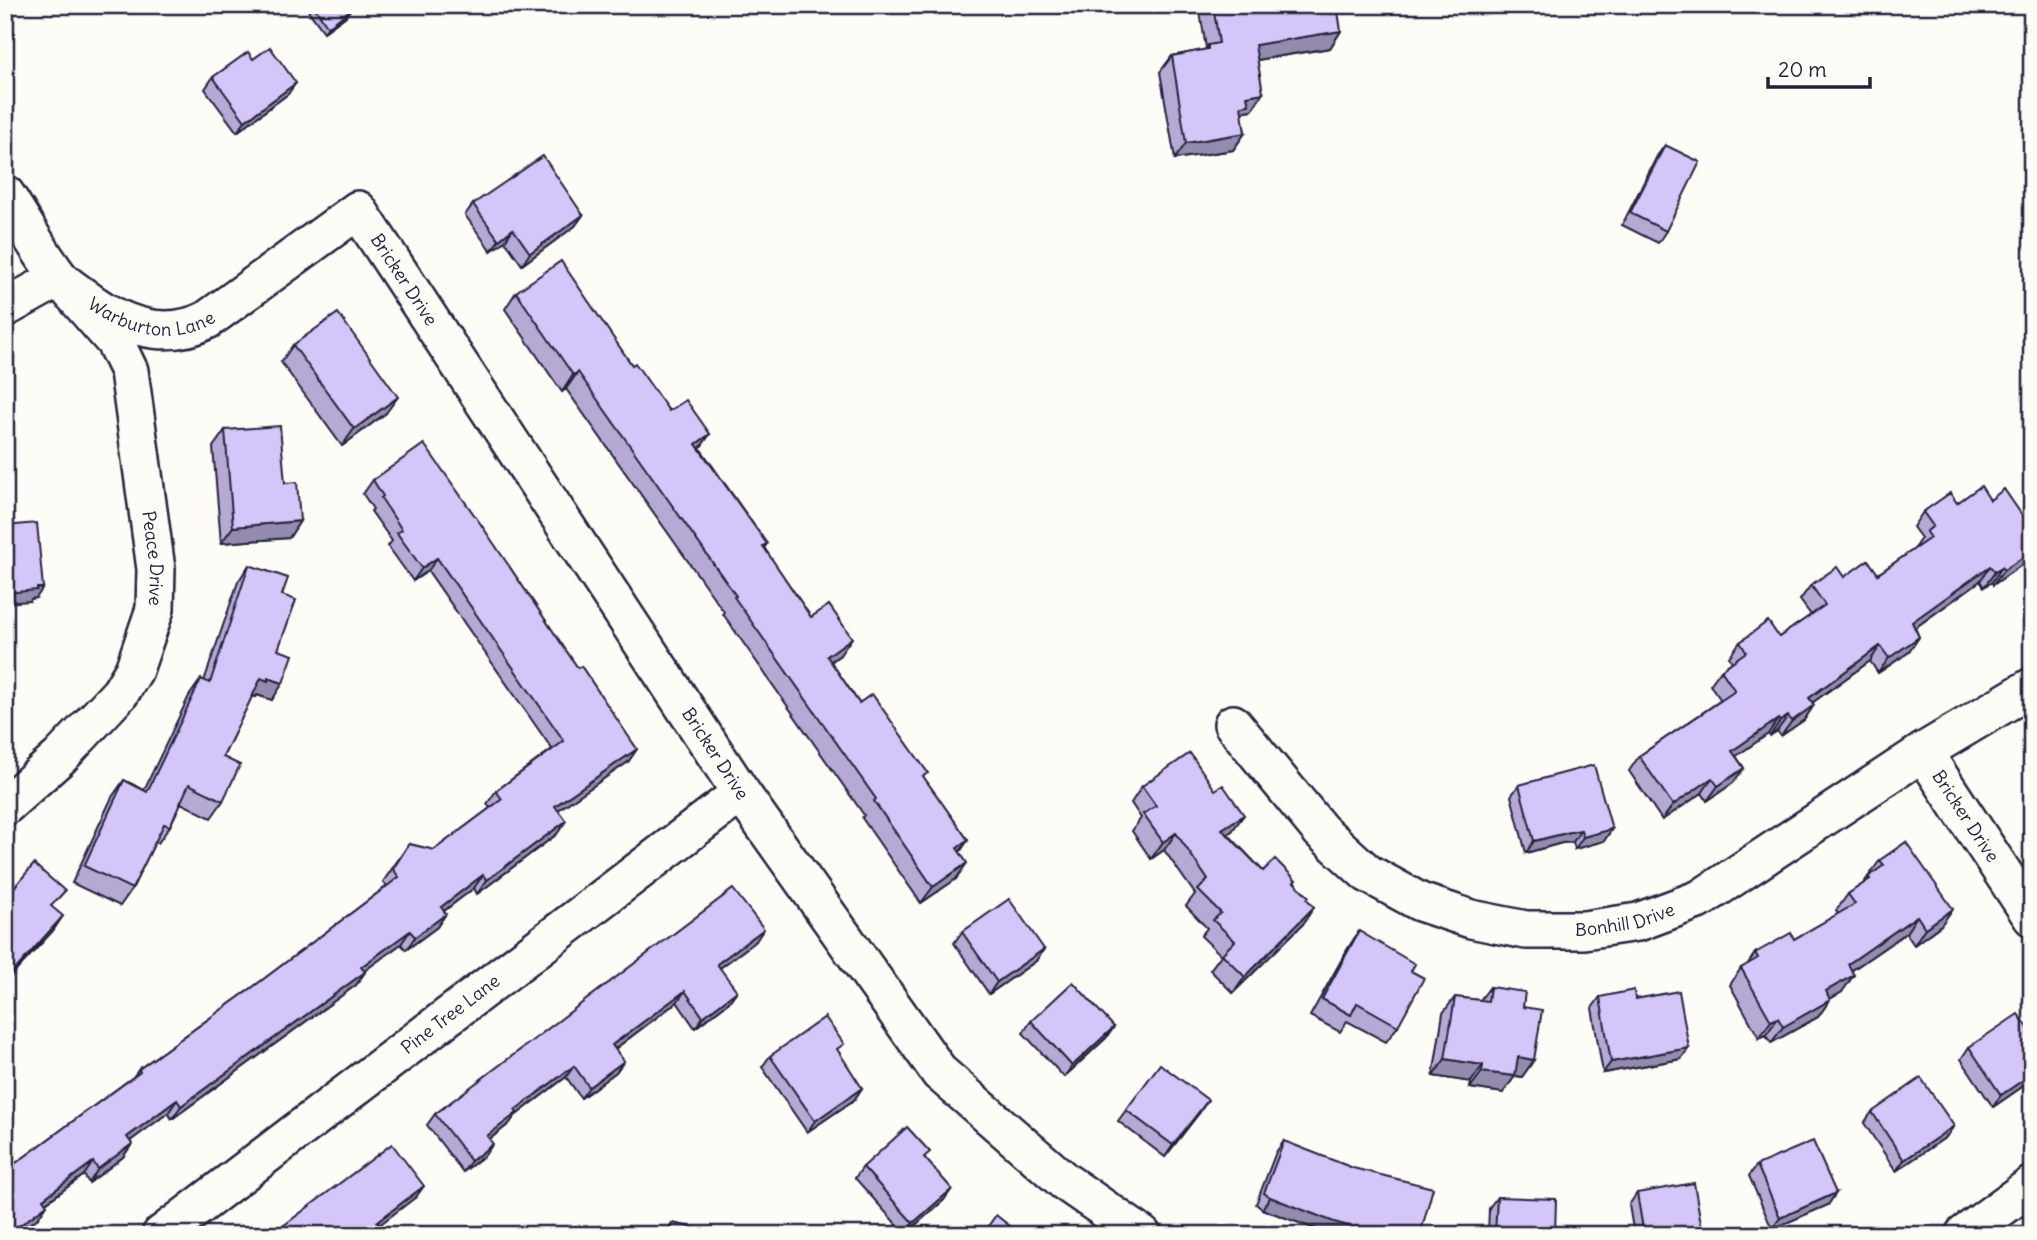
<svg xmlns="http://www.w3.org/2000/svg" width="2037" height="1240" viewBox="0 0 2037 1240" font-family="Delius,sans-serif">
<style>
.lines{fill:none;stroke-linecap:round;stroke-linejoin:round}
.minor-casing{stroke:#22223b;stroke-width:42}
.minor{stroke:#fdfcf7;stroke-width:37}
.wall{fill:#b6aad5;stroke:#22223b;stroke-width:2}
.shaded-wall{fill:#948bae;stroke:#22223b;stroke-width:2}
.building{fill:#d4c6f8;stroke:#22223b;stroke-width:2}
.labels{text-anchor:middle;stroke-width:7;stroke-linejoin:round;paint-order:stroke}
.street-label{font-size:18px;fill:#22223b;stroke:#fdfcf7}
</style>
<rect width="100%" height="100%" fill="#fdfcf7"/>
<filter id="ink" filterUnits="userSpaceOnUse"><feTurbulence type="fractalNoise" baseFrequency=".0143" numOctaves="2"/><feDisplacementMap in="SourceGraphic" scale="14" xChannelSelector="R" yChannelSelector="G"/><feConvolveMatrix kernelMatrix="1 2 1 2 8 2 1 2 1" color-interpolation-filters="sRGB"/></filter>
<g filter="url(#ink)">
<g class="lines">
<!-- minor casing -->
<g class="minor-casing">
<g id="minor">
<path id="s1" d="M5 194C23 221 38 250 58 276 64 284 74 290 82 296 118 324 163 342 207 320L358 210 741 793 940 1073 1064 1181 1142 1235"/>
<path id="s2" d="M5 308 59 278 115 342 129 371 156 569 155 609 134 670 120 693 60 757 5 806"/>
<path id="s3" d="M1233 724 1321 831 1367 873 1420 902 1471 919 1526 930H1584L1638 922 1700 899 1923 752 2032 687"/>
<path id="s4" d="M1923 752 2032 917"/>
<path id="s5" d="M161 1235 741 793"/>
<path d="M1964 1235 2032 1185"/>
</g>
</g>
<!-- minor -->
<use href="#minor" class="minor"/>
</g>
<!-- wall -->
<g class="wall">
<path d="M304 5H346V16L324 32Z"/>
<path d="M1205 5H1213L1341 31 1330 48 1258 60 1252 110 1245 111 1242 115 1245 133 1233 150 1175 159 1160 72 1172 56 1204 50 1206 48 1200 12Z"/>
<path d="M253 59 288 94 237 132 205 89 213 77Z"/>
<path d="M1665 145 1666 231 1658 243 1622 225 1657 156Z"/>
<path d="M473 204 583 215 575 226 522 265 505 241 491 251 465 215Z"/>
<path d="M516 292 632 365 669 411 710 434 700 448 767 544 764 548 811 617 840 655 831 662 859 703 924 778 968 840 960 852 956 879 921 903 862 818 864 815 723 614 724 612 566 389 562 392 505 309Z"/>
<path d="M293 345 386 413 342 446 281 362Z"/>
<path d="M225 430 285 483 300 521 289 538 221 543 213 447Z"/>
<path d="M373 480 578 668 637 749 628 762 558 810 557 834 477 894 474 888 444 911 437 927 406 950 401 944 364 971 365 972 356 985 172 1119 168 1113 130 1141 132 1144 123 1157 89 1183 84 1175 46 1203 38 1218 16 1163 133 1077 139 1069 253 987 387 886 383 882 409 844 434 850 490 808 487 804 496 791 552 749 428 571 413 581 388 546 392 541 371 511 373 509 363 494Z"/>
<path d="M1957 503 2023 564 1993 585 1992 582 1984 587 1980 581 1915 628 1919 637 1909 652 1878 673 1870 661 1812 703 1814 705 1804 720 1781 736 1777 731 1770 736 1768 734 1736 756 1744 768 1733 783 1707 801 1702 793 1662 820 1629 771 1639 756 1721 700 1710 685 1721 670 1732 662 1729 657 1740 642 1779 637 1811 615 1800 600 1811 585 1844 577 1878 574 1916 548 1915 547 1921 538 1913 527 1923 512Z"/>
<path d="M249 565 282 595 278 650 272 700 257 695 256 697 252 696 223 757V801L211 818 181 803 170 826 158 843 155 842 132 889 120 906 72 883 112 797 124 780 144 790 189 696 201 679 204 681 238 582Z"/>
<path d="M1519 785 1612 829 1604 841 1575 849 1573 842 1562 843 1526 853 1511 796Z"/>
<path d="M1142 786 1232 831 1228 834 1263 871 1295 882 1307 899 1303 924 1233 993 1210 970 1221 955 1201 936 1207 928 1186 906 1195 894 1164 850 1151 859 1132 831 1141 818 1131 803Z"/>
<path d="M1880 860 1941 925 1914 945 1906 933 1851 971 1842 992 1830 999 1818 1017 1771 1043 1766 1035 1759 1038 1730 985 1741 968 1747 965 1755 953 1794 939 1838 914 1836 911 1848 894 1863 884Z"/>
<path d="M1359 931 1411 971 1398 1026 1386 1042 1347 1021 1340 1032 1310 1016 1348 948Z"/>
<path d="M962 932 1044 949 1036 961 989 994 954 943Z"/>
<path d="M756 941 720 968 729 1002 695 1028 677 1002 615 1049 624 1061 616 1072 581 1098 566 1077 515 1116 509 1124 490 1139 485 1155 463 1172 427 1125 435 1114Z"/>
<path d="M1490 987 1523 1007 1534 1060 1522 1077 1515 1076 1503 1093 1470 1088 1471 1082 1433 1076 1443 1013 1455 997 1480 1000Z"/>
<path d="M1600 997 1635 999 1681 1059 1603 1073 1592 1008Z"/>
<path d="M1031 1021 1114 1027 1106 1038 1064 1077 1023 1033Z"/>
<path d="M1969 1047 2032 1080 1993 1107 1961 1059Z"/>
<path d="M770 1056 862 1088 854 1100 807 1132 762 1067Z"/>
<path d="M1126 1110 1200 1112 1165 1157 1118 1121Z"/>
<path d="M1872 1112 1946 1137 1896 1171 1864 1123Z"/>
<path d="M1284 1141 1326 1233 1262 1209 1256 1204 1276 1152Z"/>
<path d="M925 1158 944 1200 905 1234 855 1178 863 1167Z"/>
<path d="M1757 1165 1836 1193 1828 1205 1772 1229 1749 1176Z"/>
<path d="M1637 1193 1703 1235H1634L1629 1205Z"/>
<path d="M1497 1197 1555 1235H1488L1489 1208Z"/>
<path d="M672 1223 725 1235H663Z"/>
</g>
<!-- shaded-wall -->
<g class="shaded-wall">
<path d="M350 10 346 16 324 32 328 27Z"/>
<path d="M1341 31 1330 48 1244 62 1255 45Z"/>
<path d="M296 83 288 94 237 132 245 121Z"/>
<path d="M1263 93 1252 110 1245 111 1237 122 1229 123 1247 96Z"/>
<path d="M1245 133 1233 150 1175 159 1186 143Z"/>
<path d="M583 215 575 226 522 265 530 253Z"/>
<path d="M513 229 505 241 491 251 499 240Z"/>
<path d="M578 372 566 389 562 392 573 375Z"/>
<path d="M398 397 386 413 342 446 354 429Z"/>
<path d="M710 434 698 451 696 444Z"/>
<path d="M300 521 289 538 221 543 233 527Z"/>
<path d="M2032 545V552L2023 564 1993 585 2004 570Z"/>
<path d="M437 558 428 571 413 581 422 568Z"/>
<path d="M1990 566 1980 581 1902 637 1912 622Z"/>
<path d="M2002 567 1992 582 1984 587 1995 572Z"/>
<path d="M43 588 36 598 31 599 30 601 5 603V593Z"/>
<path d="M1919 637 1909 652 1878 673 1889 658Z"/>
<path d="M852 638 840 655 815 672 827 656Z"/>
<path d="M1880 646 1870 661 1798 713 1809 698Z"/>
<path d="M261 678H268L283 683 272 700 257 695 256 697 249 695Z"/>
<path d="M1814 705 1804 720 1781 736 1792 721Z"/>
<path d="M1788 716 1777 731 1770 736 1780 721Z"/>
<path d="M1778 719 1768 734 1722 766 1732 751Z"/>
<path d="M637 749 628 762 545 819 555 806Z"/>
<path d="M1744 768 1733 783 1707 801 1718 786Z"/>
<path d="M1712 778 1702 793 1662 820 1673 805Z"/>
<path d="M1244 815 1232 831 1210 845 1222 829Z"/>
<path d="M566 821 557 834 477 894 487 880Z"/>
<path d="M1612 829 1604 841 1575 849 1583 837Z"/>
<path d="M1581 830 1573 842 1562 843 1526 853 1534 841 1570 832Z"/>
<path d="M1176 833 1164 850 1151 859 1163 842Z"/>
<path d="M968 840 956 857 957 848Z"/>
<path d="M967 863 956 879 921 903 933 887Z"/>
<path d="M483 875 474 888 432 920 441 907Z"/>
<path d="M1314 907 1303 924 1233 993 1245 977Z"/>
<path d="M1953 909 1941 925 1914 945 1925 928Z"/>
<path d="M446 914 437 927 406 950 415 937Z"/>
<path d="M63 916 53 931 5 983 7 979Z"/>
<path d="M1917 916 1906 933 1836 981 1848 964Z"/>
<path d="M764 929 756 941 709 976 717 964Z"/>
<path d="M410 931 401 944 352 980 361 967Z"/>
<path d="M1044 949 1036 961 989 994 997 982Z"/>
<path d="M365 972 356 985 172 1119 181 1106Z"/>
<path d="M1854 975 1842 992 1814 1008 1826 991Z"/>
<path d="M685 991 677 1002 604 1057 612 1045Z"/>
<path d="M737 991 729 1002 695 1028 703 1017Z"/>
<path d="M1830 1000 1818 1017 1771 1043 1783 1027Z"/>
<path d="M1778 1018 1766 1035 1759 1038 1771 1021Z"/>
<path d="M1114 1027 1106 1038 1064 1077 1072 1066Z"/>
<path d="M1689 1048 1681 1059 1603 1073 1611 1062Z"/>
<path d="M1518 1057 1534 1060 1522 1077 1506 1074Z"/>
<path d="M1445 1059 1483 1065 1471 1082 1433 1076Z"/>
<path d="M624 1061 616 1072 581 1098 589 1087Z"/>
<path d="M574 1066 566 1077 515 1116 509 1124 479 1147 487 1136 515 1110Z"/>
<path d="M1482 1072 1515 1076 1503 1093 1470 1088Z"/>
<path d="M2032 1074V1080L1993 1107 2001 1095Z"/>
<path d="M862 1088 854 1100 807 1132 815 1121Z"/>
<path d="M177 1100 168 1113 118 1150 127 1137Z"/>
<path d="M1208 1100 1200 1112 1165 1157 1173 1145Z"/>
<path d="M1954 1126 1946 1137 1896 1171 1904 1160Z"/>
<path d="M132 1144 123 1157 89 1183 98 1169Z"/>
<path d="M493 1144 485 1155 463 1172 471 1161Z"/>
<path d="M93 1162 84 1175 33 1212 43 1199Z"/>
<path d="M424 1186 416 1197 369 1233 377 1222Z"/>
<path d="M952 1189 944 1200 905 1234 913 1223Z"/>
<path d="M1836 1193 1828 1205 1772 1229 1780 1218Z"/>
<path d="M1270 1197 1382 1235H1331L1326 1233 1262 1209Z"/>
<path d="M47 1205 38 1218 16 1235H7Z"/>
</g>
<!-- building -->
<g class="building">
<path d="M313 5H346L350 10 328 27Z"/>
<path d="M1213 5H1337L1341 31 1255 45 1263 93 1247 96 1249 105 1241 106 1245 133 1186 143 1172 56 1208 49V45L1219 43Z"/>
<path d="M270 47 296 83 245 121 213 77 248 52 253 59Z"/>
<path d="M1665 145 1700 162 1666 231 1630 213Z"/>
<path d="M543 156 583 215 530 253 513 229 499 240 473 204Z"/>
<path d="M561 261 632 365 635 363 669 411 686 400 710 434 696 444 767 544 763 546 811 617 829 605 852 638 827 656 859 703 872 694 928 773 923 776 968 840 957 848 967 863 933 887 874 801 876 799 734 597 736 596 578 372 573 375 516 292Z"/>
<path d="M338 313 398 397 354 429 293 345Z"/>
<path d="M280 426 285 483 297 482 300 521 233 527 225 430Z"/>
<path d="M424 444 480 523 578 668 581 666 637 749 555 806 566 821 487 880 483 875 441 907 446 914 415 937 410 931 361 967 365 972 181 1106 177 1100 127 1137 132 1144 98 1169 93 1162 43 1199 47 1205 7 1235H5V1169L15 1162 16 1163 140 1072 139 1069 253 987 399 877 393 869 409 844 434 850 502 799 496 791 564 741 437 558 422 568 397 533 402 530 381 498 383 496 373 480Z"/>
<path d="M1981 486 1990 500 2004 489 2024 518 2032 513V545H2031L2032 551 2004 570 2002 567 1995 572 1990 566 1912 622 1919 637 1889 658 1880 646 1809 698 1814 705 1792 721 1788 716 1780 721 1778 719 1732 751 1744 768 1718 786 1712 778 1673 805 1639 756 1735 691 1721 670 1746 652 1740 642 1768 621 1779 637 1825 605 1811 585 1837 567 1844 577 1868 560 1878 574 1930 538 1926 532 1933 526 1923 512 1950 493 1957 503Z"/>
<path d="M37 523 43 588H37V590L5 593V526Z"/>
<path d="M249 565 288 578 282 595 296 600 278 650 293 655 283 683 268 678V681L261 678 223 757 240 765 223 801 189 784 170 826 164 824 132 889 84 866 124 780 147 792 201 679 210 683Z"/>
<path d="M1190 753 1215 790 1223 785 1244 815 1222 829 1263 871 1275 859 1296 880 1294 882 1309 897 1307 899 1314 907 1245 977 1222 954 1235 941 1213 920 1221 913 1198 890 1208 880 1176 833 1163 842 1143 814 1156 806 1142 786Z"/>
<path d="M1594 765 1612 829 1583 837 1581 830 1570 832 1534 841 1519 785Z"/>
<path d="M1906 842 1953 909 1925 928 1917 916 1848 964 1854 975 1826 991 1830 1000 1783 1027 1778 1018 1771 1021 1741 968 1758 958 1755 953 1791 933 1794 939 1855 904 1848 894 1870 879 1868 877 1884 865 1880 860Z"/>
<path d="M34 864 65 891 51 906 63 916 7 979 5 977V898Z"/>
<path d="M733 889 764 929 717 964 737 991 703 1017 685 991 612 1045 624 1061 589 1087 574 1066 515 1110 517 1113 487 1136 493 1144 471 1161 435 1114Z"/>
<path d="M1009 899 1044 949 997 982 962 932Z"/>
<path d="M1359 931 1415 964 1411 971 1424 978 1398 1026 1357 1003 1351 1015 1322 999Z"/>
<path d="M1073 982 1114 1027 1072 1066 1031 1021Z"/>
<path d="M1490 987 1525 992 1523 1007 1542 1010 1534 1060 1518 1057 1515 1076 1482 1072 1483 1065 1445 1059 1455 997 1488 1001Z"/>
<path d="M1634 990 1635 999 1679 991 1689 1048 1611 1062 1600 997Z"/>
<path d="M2018 1014 2032 1033V1074L2001 1095 1969 1047Z"/>
<path d="M825 1017 844 1044 837 1049 862 1088 815 1121 770 1056Z"/>
<path d="M1160 1064 1208 1100 1173 1145 1126 1110Z"/>
<path d="M1921 1078 1954 1126 1904 1160 1872 1112Z"/>
<path d="M907 1127 930 1152 924 1157 952 1189 913 1223 863 1167Z"/>
<path d="M1284 1141 1353 1168 1433 1188 1420 1235H1382L1334 1222 1270 1197 1264 1193Z"/>
<path d="M1813 1141 1836 1193 1780 1218 1757 1165Z"/>
<path d="M392 1144 424 1186 377 1222 388 1235H271Z"/>
<path d="M1694 1183 1703 1235H1644L1637 1193Z"/>
<path d="M1497 1197 1556 1199 1555 1235H1495Z"/>
<path d="M996 1215 1021 1235H982Z"/>
<path d="M672 1223 725 1235H669Z"/>
</g>
</g>
<g class="labels">
<!-- street labels -->
<g class="street-label">
<text dy="6" stroke="none"><textPath href="#s1" startOffset="534">Bricker Drive</textPath></text>
<text dy="6" stroke="none"><textPath href="#s1" startOffset="205">Warburton Lane</textPath></text>
<text dy="6" stroke="none"><textPath href="#s2" startOffset="368">Peace Drive</textPath></text>
<text dy="6" stroke="none"><textPath href="#s1" startOffset="1101">Bricker Drive</textPath></text>
<text dy="6" stroke="none"><textPath href="#s4" startOffset="77">Bricker Drive</textPath></text>
<text dy="6" stroke="none"><textPath href="#s3" startOffset="471">Bonhill Drive</textPath></text>
<text dy="6" stroke="none"><textPath href="#s5" startOffset="364">Pine Tree Lane</textPath></text>
</g>
</g>
<!-- margin -->
<rect width="2037" height="1240" fill="none" stroke="#fdfcf7" stroke-width="28"/>
<rect x="14" y="14" width="2009" height="1212" fill="none" stroke="#22223b" stroke-width="2.5" filter="url(#ink)"/>
<!-- scale -->
<path d="M1768 77v10h102v-10" fill="none" stroke="#22223b" stroke-width="3.5"/>
<text x="1778" y="77" font-size="21" fill="#22223b" stroke="#fdfcf7" stroke-width="5" paint-order="stroke">20 m</text>
</svg>
